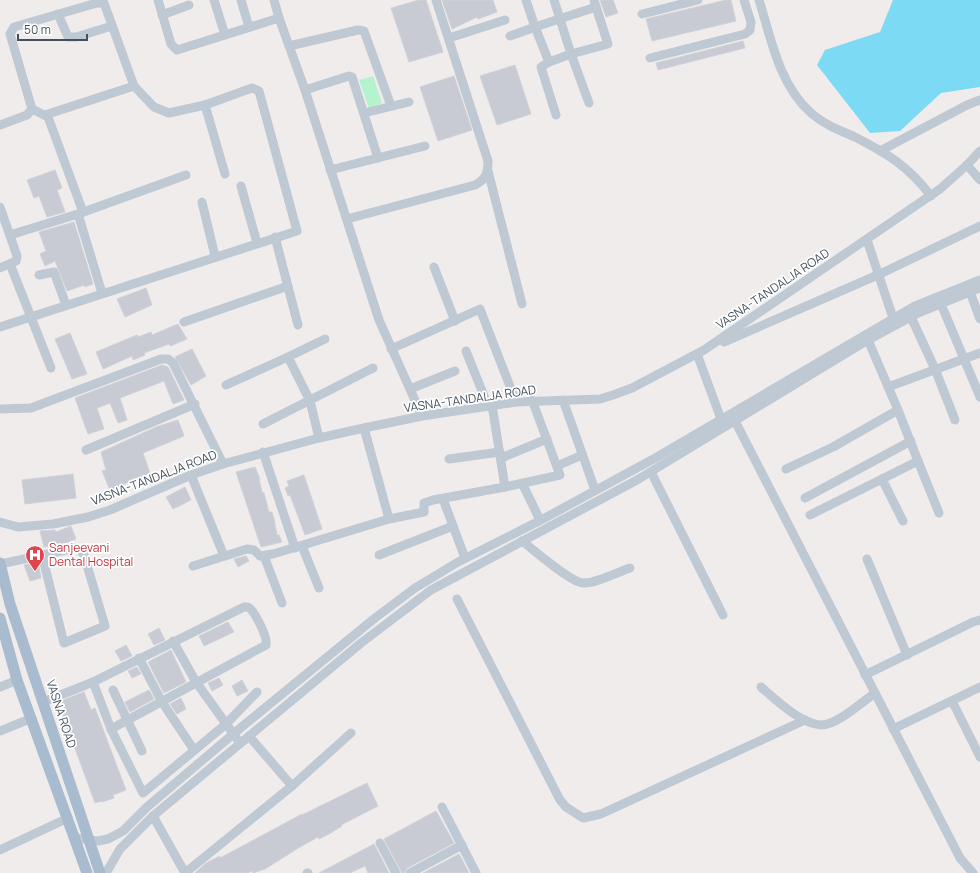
<svg xmlns="http://www.w3.org/2000/svg" width="980" height="873" viewBox="0 0 980 873" font-family="Manrope,sans-serif">
<style>
.green{fill:#b5f3ce}
.water{fill:#7ddaf4}
.building{fill:#c8cbd3;stroke:#d0d2d9}
.lines{fill:none;stroke-linecap:round;stroke-linejoin:round}
.minor{stroke:#bec9d4;stroke-width:9}
.major{stroke:#a9bccf;stroke-width:11}
.labels{text-anchor:middle;stroke-width:3.5;stroke-linejoin:round;paint-order:stroke}
.street-label{font-size:12px;fill:#43505c;stroke:#fff}
.health-label{font-size:12px;fill:#be3a42;stroke:#fff;text-anchor:start}
</style>
<rect width="100%" height="100%" fill="#f0ecec"/>
<!-- green -->
<path class="green" d="M373 76 382 103 369 108 359 80Z"/>
<!-- water -->
<path class="water" d="M893 0H980V87L941 93 900 131 870 133 817 65 825 50 880 32Z"/>
<!-- building -->
<g class="building">
<path d="M419 0H426L443 52 409 62 391 8Z"/>
<path d="M442 0H493L497 12 478 19 477 17 452 29Z"/>
<path d="M600 0H613L618 13 606 17Z"/>
<path d="M726 0H731L736 21 652 41 646 19Z"/>
<path d="M743 41 745 48 658 70 656 63Z"/>
<path d="M515 65 531 114 497 125 480 76Z"/>
<path d="M454 76 472 130 438 141 420 87Z"/>
<path d="M55 170 62 188 57 190 65 212 47 217 39 196 34 198 27 180Z"/>
<path d="M74 222 93 284 85 287 84 285 67 291 55 261 45 266 40 254 46 251 39 232Z"/>
<path d="M146 288 152 305 125 317 117 299Z"/>
<path d="M178 324 187 339 170 346 169 344 144 353 145 355 133 360 132 356 103 369 96 352 137 335 138 337 151 332 152 335Z"/>
<path d="M70 333 87 374 72 379 55 339Z"/>
<path d="M192 349 206 376 191 385 175 357Z"/>
<path d="M162 365 168 367 184 400 173 404 164 381 120 398 127 420 118 423 110 403 97 408 104 429 88 434 75 398Z"/>
<path d="M178 420 184 436 143 453 150 473 110 490 102 471 106 470 101 452 156 427Z"/>
<path d="M255 467 260 479H259L262 492 264 493 269 512H272L274 519 277 535H279L282 542 261 547 236 472Z"/>
<path d="M73 474 76 498 25 504 22 480Z"/>
<path d="M304 475 322 529 305 535 290 495 288 496 285 488 289 486 287 481Z"/>
<path d="M185 487 191 500 173 509 166 497Z"/>
<path d="M71 526 76 539 63 544 44 547 40 531 55 530 56 532Z"/>
<path d="M246 556 249 561 238 567 234 559Z"/>
<path d="M38 562 41 578 30 581 24 565Z"/>
<path d="M228 622 234 632 204 646 199 636Z"/>
<path d="M159 628 165 640 154 645 148 634Z"/>
<path d="M126 645 132 656 121 661 115 651Z"/>
<path d="M171 650 186 682 164 693 148 662Z"/>
<path d="M137 667 141 674 132 678 128 671Z"/>
<path d="M219 678 223 685 212 691 208 683Z"/>
<path d="M242 680 248 691 237 696 232 686Z"/>
<path d="M149 690 154 699 130 712 125 702Z"/>
<path d="M84 692 91 710 95 708 126 790 113 795 114 798 102 802V801L95 803 58 702Z"/>
<path d="M181 698 186 709 177 714 170 704Z"/>
<path d="M367 783 378 806 341 825 342 826 329 834 319 839 318 837 300 847 265 869 253 873 252 871 247 873H195L206 863 220 856V858L302 814V815Z"/>
<path d="M436 811 454 843 407 868 404 873H402L384 839Z"/>
<path d="M374 844 389 873H368L365 866 350 873H319Z"/>
<path d="M459 854 469 873H423Z"/>
</g>
<g class="lines">
<!-- minor -->
<g class="minor">
<path d="M158 0 171 44 177 50 279 18 274 0"/>
<path d="M214 0 225 35"/>
<path d="M241 0 249 27"/>
<path d="M759 0C771 38 779 84 810 112 823 124 839 130 855 137 888 154 908 166 931 196"/>
<path d="M58 14 68 37H76L112 26"/>
<path d="M642 14 698 0"/>
<path d="M162 15 189 5"/>
<path d="M279 18 305 90 379 320 422 416"/>
<path d="M510 36 535 27 526 0"/>
<path d="M449 38 505 20"/>
<path d="M289 46 358 30 364 31 391 106"/>
<path d="M650 58 745 34 750 30 751 22 744 0"/>
<path d="M549 62 571 54 554 0"/>
<path d="M305 90 349 76 352 77 378 158"/>
<path d="M589 103 571 54 608 44 596 7"/>
<path d="M205 105 225 174"/>
<path d="M32 109 48 117 83 212"/>
<path d="M364 113 409 102"/>
<path d="M45 115 134 86"/>
<path d="M556 115 541 67 549 62 535 27 596 7 594 0"/>
<path d="M0 125 27 115 32 109 10 34 14 27 97 3H104L134 86 154 107 169 113 205 105 252 88 259 91 297 231 0 327"/>
<path d="M880 151 967 105 980 100"/>
<path d="M967 165 980 180"/>
<path d="M330 170 425 146"/>
<path d="M488 171 522 304"/>
<path d="M241 186 257 243"/>
<path d="M202 202 215 256"/>
<path d="M0 207 17 256 16 261 0 268"/>
<path d="M78 214 102 293"/>
<path d="M347 219 475 185C486 179 488 173 488 161L436 0"/>
<path d="M10 235 78 214 186 175"/>
<path d="M275 237 298 325"/>
<path d="M867 240 893 318"/>
<path d="M10 264 51 368"/>
<path d="M434 267 455 321"/>
<path d="M39 275 54 272 66 305"/>
<path d="M970 292 980 319"/>
<path d="M941 304 980 397"/>
<path d="M911 317 935 369 955 420"/>
<path d="M184 322 288 286"/>
<path d="M724 342 880 274 980 226"/>
<path d="M391 349 480 309 516 402"/>
<path d="M466 351 488 406"/>
<path d="M697 354 721 419"/>
<path d="M226 385 288 357"/>
<path d="M888 387 980 353"/>
<path d="M410 389 455 371"/>
<path d="M563 400 595 490"/>
<path d="M0 409 31 408 161 359H168L173 363 223 464"/>
<path d="M735 421 960 858 973 873"/>
<path d="M263 424 373 368"/>
<path d="M364 428 389 519"/>
<path d="M319 438 310 401 288 357 325 339"/>
<path d="M86 450 195 404"/>
<path d="M263 452 295 548"/>
<path d="M501 458 547 439"/>
<path d="M449 459 500 452"/>
<path d="M918 461 939 513"/>
<path d="M557 466 582 455"/>
<path d="M786 469 833 447 898 410 868 340"/>
<path d="M651 472 723 615"/>
<path d="M191 475 224 556"/>
<path d="M882 479 903 521"/>
<path d="M522 483 540 520"/>
<path d="M505 487 560 475 532 400"/>
<path d="M805 498 911 441"/>
<path d="M443 499 465 558"/>
<path d="M810 515 918 461 898 410"/>
<path d="M0 522 18 527 53 524 88 517 110 510 191 475 223 464 319 438 364 428 422 416 516 402 600 399 613 395 632 388 704 350 940 189 967 165 980 151"/>
<path d="M522 541C534 550 570 582 583 583 595 584 618 572 630 568"/>
<path d="M302 546 319 588"/>
<path d="M379 555 453 526"/>
<path d="M264 556 282 603"/>
<path d="M867 559 907 655"/>
<path d="M0 564 75 548 80 550 84 555 105 626 64 643 42 555"/>
<path d="M193 566 247 549 254 550 260 556 273 554 389 519 424 512V503L433 500 505 487 492 405"/>
<path d="M457 599 560 800 566 807 583 818 601 814 805 720"/>
<path d="M173 641 196 682 237 739"/>
<path d="M139 658 162 702 194 750"/>
<path d="M865 675 973 622 980 620"/>
<path d="M93 682 111 729 143 793 226 724 257 692"/>
<path d="M0 687 17 680"/>
<path d="M761 687C776 700 801 724 821 725 837 725 862 702 875 693"/>
<path d="M113 690 142 751"/>
<path d="M952 701 980 757"/>
<path d="M43 702 93 682 244 607H248C254 610 268 637 266 645L111 729"/>
<path d="M893 729 980 687"/>
<path d="M0 731 32 718"/>
<path d="M249 736 292 786"/>
<path d="M442 807 476 873"/>
<path d="M153 816 185 873"/>
<path d="M76 838 98 841 108 839 123 831 147 807 244 725 375 618 415 588 458 562 543 519 657 457 915 306 980 280"/>
<path d="M380 843 396 873"/>
<path d="M0 850 68 818"/>
<path d="M106 873 120 849 153 816 361 643 431 590 637 480 868 340 918 313 980 288"/>
<path d="M185 873 292 786 351 733"/>
<path d="M307 873H308"/>
<path d="M410 873 462 845"/>
</g>
<!-- major -->
<g class="major">
<path d="M0 563 10 604 100 873"/>
<path d="M0 618 17 680 87 873"/>
</g>
</g>
<!-- icons -->
<defs>
<g id="hospital-pin" transform="scale(1)"><path d="M0 17L-7.5 6A9.5 9.5 0 1 1 7.5 6Z" fill="#e0444e" stroke="#fff"/><path d="M-5-5h3v3.5h4V-5h3V5h-3V1.5h-4V5h-3Z" fill="#fff"/></g>
</defs>
<g fill-rule="evenodd">
<use href="#hospital-pin" x="35" y="555"/>
</g>
<g class="labels">
<!-- street labels -->
<g class="street-label">
<text transform="translate(773 289) rotate(-34)" y="4">VASNA-TANDALJA ROAD</text>
<text transform="translate(470 399) rotate(-8)" y="4">VASNA-TANDALJA ROAD</text>
<text transform="translate(154 478) rotate(-21)" y="4">VASNA-TANDALJA ROAD</text>
<text transform="translate(61 714) rotate(72)" y="4">VASNA ROAD</text>
</g>
<!-- health labels -->
<g class="health-label">
<text x="49" y="552">Sanjeevani<tspan x="49" dy="14">Dental Hospital</tspan></text>
</g>
</g>
<!-- scale -->
<path d="M18 34v6h69v-6" fill="none" stroke="#43505c" stroke-width="2"/>
<text x="24" y="34" font-size="12" fill="#43505c" stroke="#ffffff" stroke-width="3" paint-order="stroke">50 m</text>
</svg>
